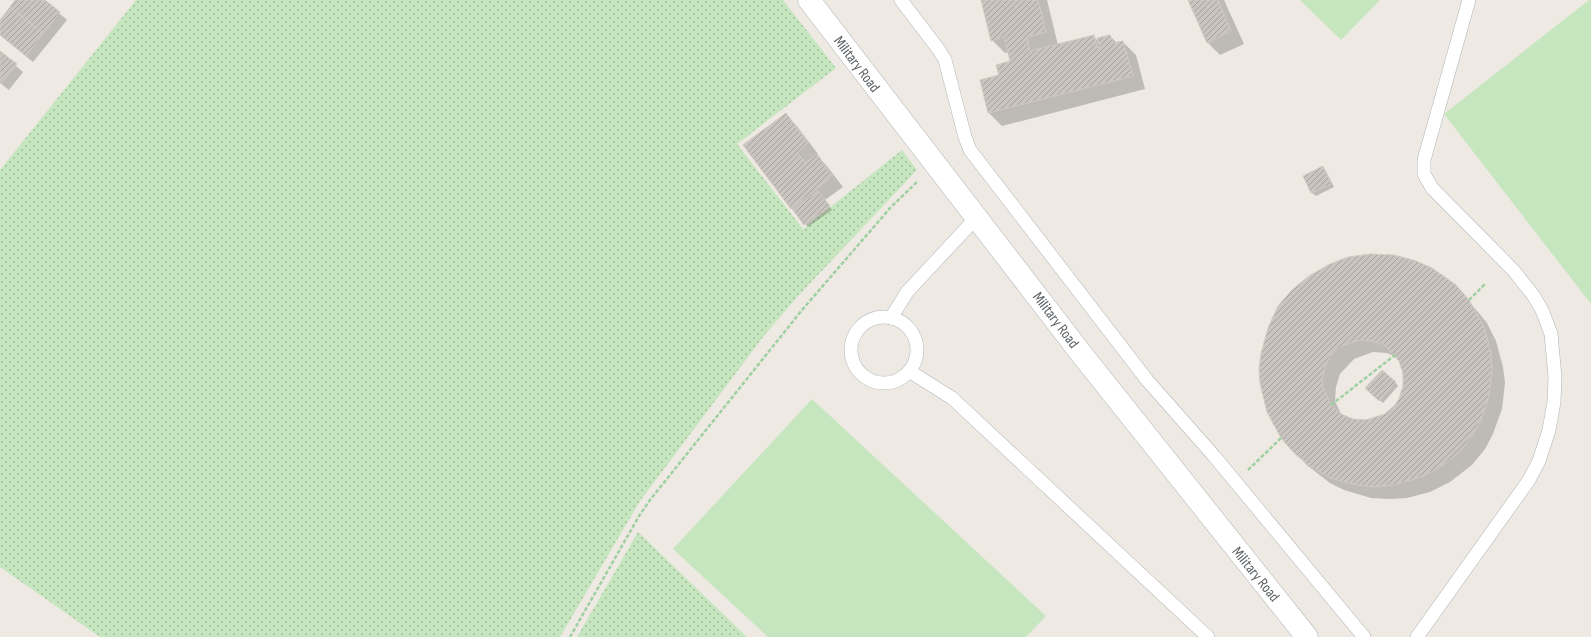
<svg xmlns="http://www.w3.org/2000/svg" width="1591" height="637" viewBox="0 0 1591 637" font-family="'Sofia Sans Condensed',sans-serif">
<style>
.grass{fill:#c6e6bf}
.park{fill:url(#park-dots)}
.shadow{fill:#0003;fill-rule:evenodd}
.building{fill:url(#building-hatch);stroke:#d2cac1;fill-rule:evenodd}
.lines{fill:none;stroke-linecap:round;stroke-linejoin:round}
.lane-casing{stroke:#b0b5b8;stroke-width:14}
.secondary-casing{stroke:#afb4b8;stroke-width:23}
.path{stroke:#9ed0a2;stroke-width:2.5;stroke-dasharray:4 2;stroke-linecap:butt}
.lane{stroke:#fff;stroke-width:13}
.secondary{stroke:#fff;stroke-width:22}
.labels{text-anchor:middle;stroke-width:3;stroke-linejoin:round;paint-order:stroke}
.street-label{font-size:15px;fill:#5b6064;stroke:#fff}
</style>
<defs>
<pattern id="park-dots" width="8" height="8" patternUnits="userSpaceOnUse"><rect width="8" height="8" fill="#c6e6bf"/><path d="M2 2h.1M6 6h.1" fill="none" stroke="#a4be9f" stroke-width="1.8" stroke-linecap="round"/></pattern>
<pattern id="building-hatch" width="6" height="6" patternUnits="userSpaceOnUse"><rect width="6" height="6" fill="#c9c4bf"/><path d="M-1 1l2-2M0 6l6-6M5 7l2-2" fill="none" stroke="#a6a39f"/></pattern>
</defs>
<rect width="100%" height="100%" fill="#eee9e3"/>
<!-- grass -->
<g class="grass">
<path d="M1300 0H1380L1341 40Z"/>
<path d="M1589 0H1591V304L1444 114Z"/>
<path d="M812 399 1046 616 1026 637H768L673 549Z"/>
</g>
<!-- park -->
<g class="park">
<path d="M136 0H783L836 68 737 144 803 229 902 150 917 170 798 296 763 337 640 501 560 637H100L0 567V170Z"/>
<path d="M638 532 747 637H577Z"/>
</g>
<!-- shadow -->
<g class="shadow">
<path d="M17 0H44L67 20 33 62 0 35V21Z"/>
<path d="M982 0H1047L1058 45 1093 36 1099 42 1110 36 1117 43 1123 42 1136 55 1145 89 1002 126 989 113 1000 76 1011 62 1009 52 1005 53 992 40Z"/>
<path d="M1189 0H1224L1244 44 1220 55 1207 42Z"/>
<path d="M0 52 23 72 9 90 0 83Z"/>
<path d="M786 115 796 125 818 154 816 155 827 166 843 187 825 200 832 210 808 227 791 208Z"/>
<path d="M1323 168 1326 171 1334 187 1316 196 1312 193 1305 176Z"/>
<path d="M1468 300 1487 323 1496 341 1503 367 1505 383 1502 409 1493 434 1485 449 1472 465 1450 482 1430 492 1407 498 1389 499 1371 498 1344 490 1330 483 1308 466 1295 453 1260 369ZM1373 352 1387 353 1398 358 1402 366 1404 387 1400 400 1386 415 1373 420 1360 421 1342 416 1335 401 1336 387 1340 374 1354 359Z"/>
<path d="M1395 382 1398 386 1383 403 1370 392Z"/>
</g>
<!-- building -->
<g class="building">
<path d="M15 0H45L60 12 43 34 10 7Z"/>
<path d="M981 0H1038L1046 32 1027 37 1030 51 1094 35 1097 48 1100 47 1097 38 1110 35 1113 43 1123 41 1133 76 988 113 980 80 999 75 996 65 1010 61 1004 37 991 41Z"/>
<path d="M1188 0H1218L1231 31 1207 43Z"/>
<path d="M10 7 43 34 26 56 0 35V20Z"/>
<path d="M0 51 17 64 1 84 0 83Z"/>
<path d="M786 113 808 143 797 152 805 163 817 154 833 176 791 209 743 145Z"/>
<path d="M1323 166 1331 184 1311 193 1303 176Z"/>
<path d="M818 191 830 206 804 225 793 210Z"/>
<path d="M1371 254 1394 255 1416 261 1432 268 1456 285 1469 300 1484 327 1491 353 1492 370 1489 396 1481 420 1472 436 1459 452 1443 465 1424 476 1394 485 1375 487 1357 485 1330 478 1309 465 1294 453 1281 438 1267 412 1260 383 1259 369 1261 354 1268 328 1278 306 1292 290 1309 276 1328 265 1348 257ZM1360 340 1373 341 1385 346 1399 361 1403 373V386L1399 399 1395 405 1385 414 1366 420 1353 419 1341 414 1331 405 1323 387 1322 380 1325 367 1331 355 1341 346Z"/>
<path d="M1382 370 1396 382 1379 401 1365 388Z"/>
</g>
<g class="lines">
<!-- lane casing -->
<g class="lane-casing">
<g id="lane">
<path d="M901 0 939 50 945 60 965 137 970 150 1147 380 1214 456 1364 637"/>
<circle cx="884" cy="350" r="33"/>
<path d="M891 318 907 292 977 217"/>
<path d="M909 371 952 398 1208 637"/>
<path d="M1417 637 1529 480 1539 461 1549 430 1554 402 1555 377 1551 334 1542 310 1533 295 1514 271 1432 188 1424 174V160L1469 0"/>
</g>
</g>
<!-- secondary casing -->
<g class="secondary-casing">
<path id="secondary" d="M809 0 1083 356 1307 637"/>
</g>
<!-- path -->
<g class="path">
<path d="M1469 300 1485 284"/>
<path d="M1331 405 1395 355"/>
<path d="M1248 470 1281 438"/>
<path d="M570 637 639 516 650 500 802 310 891 207 918 181"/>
</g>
<!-- lane -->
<use href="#lane" class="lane"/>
<!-- secondary -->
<use href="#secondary" class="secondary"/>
</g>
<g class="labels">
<!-- street labels -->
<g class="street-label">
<text transform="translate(857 64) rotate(53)" y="5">Military Road</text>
<text transform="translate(1056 320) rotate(53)" y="5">Military Road</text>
<text transform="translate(1256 574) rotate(51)" y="5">Military Road</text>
</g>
</g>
</svg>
